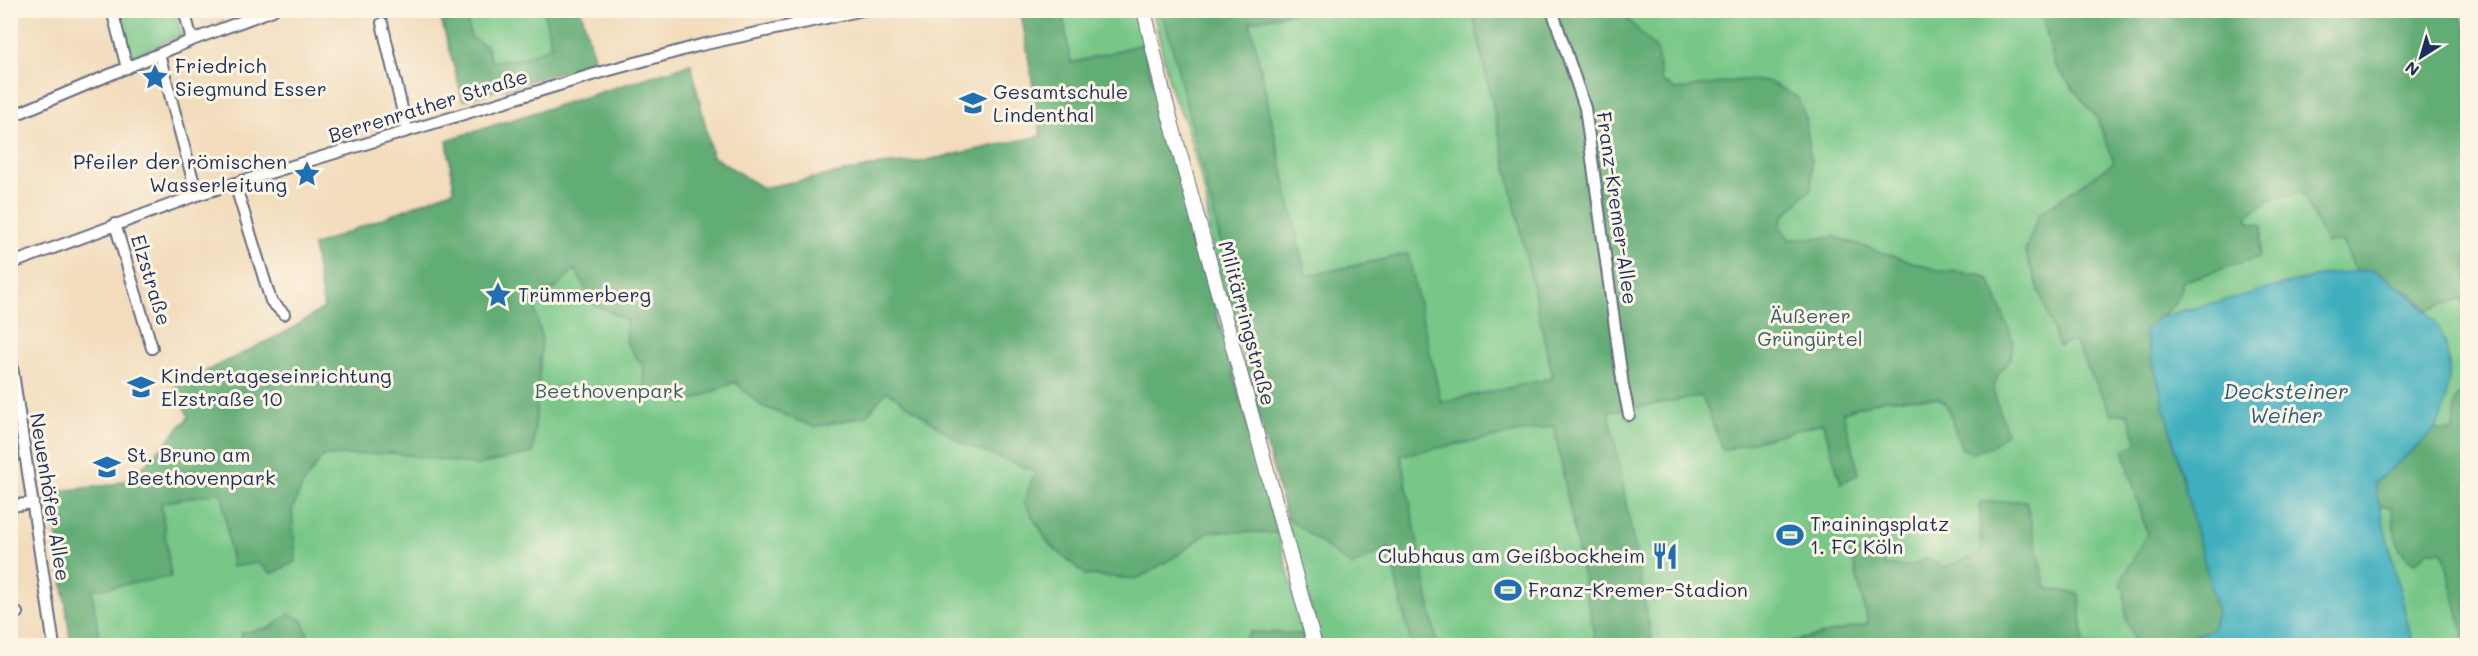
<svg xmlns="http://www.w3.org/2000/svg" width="2478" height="656" viewBox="0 0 2478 656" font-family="Mali,sans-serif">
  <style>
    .green { fill: #78c788; stroke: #4a7b73; stroke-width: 1.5 }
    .forest { fill: #62ac74; stroke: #3e6e69; stroke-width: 1.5 }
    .water { fill: #41afbd; stroke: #2e6f8e; stroke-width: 1.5 }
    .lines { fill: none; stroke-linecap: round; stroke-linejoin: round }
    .minor-casing { stroke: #666c7f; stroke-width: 14 }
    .major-casing { stroke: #666c7f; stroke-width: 16 }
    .minor { stroke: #fff; stroke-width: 10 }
    .major { stroke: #fff; stroke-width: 14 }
    .labels { text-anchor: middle; stroke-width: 6; stroke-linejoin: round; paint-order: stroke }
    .poi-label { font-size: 20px; fill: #1b2f5e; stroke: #fcf5e5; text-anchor: start }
    .street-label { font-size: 20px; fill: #1b2f5e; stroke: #fcf5e5 }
    .park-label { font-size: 20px; fill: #375d6b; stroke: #fcf5e5 }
    .water-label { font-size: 21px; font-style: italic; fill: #285c7f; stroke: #fcf5e5 }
  </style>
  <rect width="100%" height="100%" fill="#fcf5e5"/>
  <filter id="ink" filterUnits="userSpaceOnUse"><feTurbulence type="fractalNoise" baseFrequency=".0167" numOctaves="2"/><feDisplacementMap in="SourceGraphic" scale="12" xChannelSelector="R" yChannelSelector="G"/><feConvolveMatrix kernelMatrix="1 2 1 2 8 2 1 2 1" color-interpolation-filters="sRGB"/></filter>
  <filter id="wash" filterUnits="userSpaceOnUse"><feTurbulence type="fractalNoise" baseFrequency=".008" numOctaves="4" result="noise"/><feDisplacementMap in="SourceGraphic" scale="24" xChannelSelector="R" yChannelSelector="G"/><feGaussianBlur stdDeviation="1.35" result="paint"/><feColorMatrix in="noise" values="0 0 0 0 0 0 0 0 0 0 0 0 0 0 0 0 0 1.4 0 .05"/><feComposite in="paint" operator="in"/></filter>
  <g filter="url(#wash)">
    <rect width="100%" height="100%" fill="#f2dcbc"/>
    <!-- green -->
    <path class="green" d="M118,11H175L182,35L131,56Z
      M439,11H581L595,62L463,100Z
      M1021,11H1135L1308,645H71L51,492L111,485L133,478L189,417L174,387L290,330L324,308L313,246L454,190L447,140L691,64L712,156L762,188L881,165L919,162L1041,136Z
      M1153,11H2457L2468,46L2467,645H1321L1210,238L1206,197L1185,121L1172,94Z"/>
    <!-- forest -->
    <path class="forest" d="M1062,10L1071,63L1142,44L1277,533L1210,531L1176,556L1137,579L1086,575L1049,544L1024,502L1035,471L963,444L887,391L866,416L814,427L760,405L735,382L684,404L645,394L643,366L627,344L626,320L594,304L575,269L556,288L537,300L536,315L542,339L533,453L477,465L393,453L323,456L303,484L292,510L296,561L272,574L258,563L232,567L222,492L161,503L171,577L92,590L100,645H71L51,492L111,485L133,478L189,417L174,387L290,330L324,308L313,246L454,190L447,140L691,64L712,156L762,188L881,165L919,162L1041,136L1021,11Z
      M439,11H465L471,37L487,47L491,61L521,59L551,46L544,11H581L595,62L463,100Z
      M1158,11H1300L1250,22L1306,276L1408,254L1441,402L1553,378L1472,11H1620L1657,50L1661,80L1675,90L1739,80L1767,81L1797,97L1806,118L1812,172L1811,189L1783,217L1780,227L1789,239L1835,237L1937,270L1979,274L1989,279L2013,340L2011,359L1999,373L1993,390L2007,433L1990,447L1973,453L1961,448L1947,405L1938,398L1885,399L1843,412L1859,474L1841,483L1823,423L1723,450L1702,396L1609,412L1653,646L1596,645L1554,426L1401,455L1437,645H1411L1389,548L1351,566L1286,516L1229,305L1232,289L1168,30Z
      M2041,11H2460L2468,34L2467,315L2462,298L2427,310L2413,295L2374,270L2356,271L2342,242L2326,243L2302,192L2269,200L2247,216L2249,222L2263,225L2259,257L2182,282C2185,300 2157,319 2145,331L2217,612L2212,630L2161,645H2136L2126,619L2124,591L2121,582L2147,533L2123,450L2137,444L2128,414H2112L2074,341L2059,346L2025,251L2039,214L2114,162L2097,118L2055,66Z
      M2467,383V645H2466L2443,551H2428L2415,563C2394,552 2394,530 2392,507L2378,505L2374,483L2434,430L2453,431L2455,401Z
      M2026,501L2046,588L2079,594L2084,645H1777L1868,624L1851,552L1881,547L1885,566H1912L1927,557L1943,568L1981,553L1980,502Z
      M289,614L303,621L311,645H243L241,633L269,628Z
      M1250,632L1305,634L1308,645L1239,646Z"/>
    <!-- water -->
    <path class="water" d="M2374,270C2424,302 2458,328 2447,393C2445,405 2441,422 2433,432C2415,450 2393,466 2374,483L2413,645H2161L2212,630L2217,612L2145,331L2159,317L2325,274Z"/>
  </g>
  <g filter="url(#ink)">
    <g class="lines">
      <defs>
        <path id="minor" d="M112,10L127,68
          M184,10L192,40
          M794,10L798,24
          M1552,10L1585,108L1623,386L1629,415
          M382,23L407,130
          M159,54L197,195
          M10,117L192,40L273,10
          M235,184L271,301L284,314
          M115,224L152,348
          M10,264L197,195L595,74L701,45L863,10
          M10,353L54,646
          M10,506L33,503
          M10,611L17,613"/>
        <path id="major" d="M1144,10L1163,92L1315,646"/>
      </defs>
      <!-- minor casing -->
      <use href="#minor" class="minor-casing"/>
      <!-- major casing -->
      <use href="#major" class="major-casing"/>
      <!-- minor -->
      <use href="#minor" class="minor"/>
      <!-- major -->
      <use href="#major" class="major"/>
    </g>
  </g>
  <!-- icons -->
  <defs>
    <symbol id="sight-bare" viewBox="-9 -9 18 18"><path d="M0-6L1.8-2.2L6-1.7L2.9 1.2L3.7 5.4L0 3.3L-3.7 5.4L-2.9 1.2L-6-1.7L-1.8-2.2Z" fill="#1f6fb2" stroke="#fcf5e5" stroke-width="2.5" paint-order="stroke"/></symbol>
    <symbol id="school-bare" viewBox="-9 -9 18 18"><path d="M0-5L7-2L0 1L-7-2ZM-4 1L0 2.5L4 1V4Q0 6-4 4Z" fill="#1f6fb2" stroke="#fcf5e5" stroke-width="2.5" paint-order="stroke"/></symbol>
    <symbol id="stadium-bare" viewBox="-9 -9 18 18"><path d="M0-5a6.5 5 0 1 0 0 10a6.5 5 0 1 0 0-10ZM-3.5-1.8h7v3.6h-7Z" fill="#1f6fb2" stroke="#fcf5e5" stroke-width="2.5" paint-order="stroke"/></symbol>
    <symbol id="restaurant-bare" viewBox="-9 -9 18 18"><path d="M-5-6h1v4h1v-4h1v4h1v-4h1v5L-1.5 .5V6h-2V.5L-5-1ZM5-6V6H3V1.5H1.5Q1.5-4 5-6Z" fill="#1f6fb2" stroke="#fcf5e5" stroke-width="2.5" paint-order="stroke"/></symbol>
  </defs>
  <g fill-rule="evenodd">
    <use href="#sight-bare" x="136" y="58" width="38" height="38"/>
    <use href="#school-bare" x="954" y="84" width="38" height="38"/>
    <use href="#sight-bare" x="288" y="155" width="38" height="38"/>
    <use href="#sight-bare" x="479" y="276" width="38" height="38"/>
    <use href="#school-bare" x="122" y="368" width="38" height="38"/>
    <use href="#school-bare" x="88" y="448" width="38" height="38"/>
    <use href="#stadium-bare" x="1771" y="516" width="38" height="38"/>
    <use href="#restaurant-bare" x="1646" y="537" width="38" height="38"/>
    <use href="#stadium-bare" x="1489" y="571" width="38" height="38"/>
  </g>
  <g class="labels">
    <!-- poi labels -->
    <g class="poi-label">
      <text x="175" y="73">Friedrich<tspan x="175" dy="23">Siegmund Esser</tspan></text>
      <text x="993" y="99">Gesamtschule<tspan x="993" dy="23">Lindenthal</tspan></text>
      <text x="287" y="169" text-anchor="end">Pfeiler der römischen<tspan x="287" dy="23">Wasserleitung</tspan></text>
      <text x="518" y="302">Trümmerberg</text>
      <text x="161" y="383">Kindertageseinrichtung<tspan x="161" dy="23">Elzstraße 10</tspan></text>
      <text x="127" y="462">St. Bruno am<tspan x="127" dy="23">Beethovenpark</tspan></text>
      <text x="1810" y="531">Trainingsplatz<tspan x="1810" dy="23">1. FC Köln</tspan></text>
      <text x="1645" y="563" text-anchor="end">Clubhaus am Geißbockheim</text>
      <text x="1528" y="597">Franz-Kremer-Stadion</text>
    </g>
    <!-- street labels -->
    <g class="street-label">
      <text transform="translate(428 106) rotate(-17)" y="7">Berrenrather Straße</text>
      <text transform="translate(1617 208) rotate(82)" y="7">Franz-Kremer-Allee</text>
      <text transform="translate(151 280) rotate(73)" y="7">Elzstraße</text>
      <text transform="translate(1247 323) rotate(75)" y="7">Militärringstraße</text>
      <text transform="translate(50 497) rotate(81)" y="7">Neuenhöfer Allee</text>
    </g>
    <!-- park labels -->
    <g class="park-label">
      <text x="1810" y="323">Äußerer<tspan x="1810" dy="23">Grüngürtel</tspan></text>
      <text x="609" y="398">Beethovenpark</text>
    </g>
    <!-- water labels -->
    <g class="water-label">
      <text x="2286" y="399">Decksteiner<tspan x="2286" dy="24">Weiher</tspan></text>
    </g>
  </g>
  <!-- margin -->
  <rect width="2478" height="656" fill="none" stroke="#fcf5e5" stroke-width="36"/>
  <!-- north arrow -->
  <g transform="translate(2421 57) rotate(217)" stroke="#fcf5e5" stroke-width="4.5" paint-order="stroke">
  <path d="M0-4.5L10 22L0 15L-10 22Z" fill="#1b2f5e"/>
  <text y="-9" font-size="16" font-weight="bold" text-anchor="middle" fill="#1b2f5e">N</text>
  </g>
</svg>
